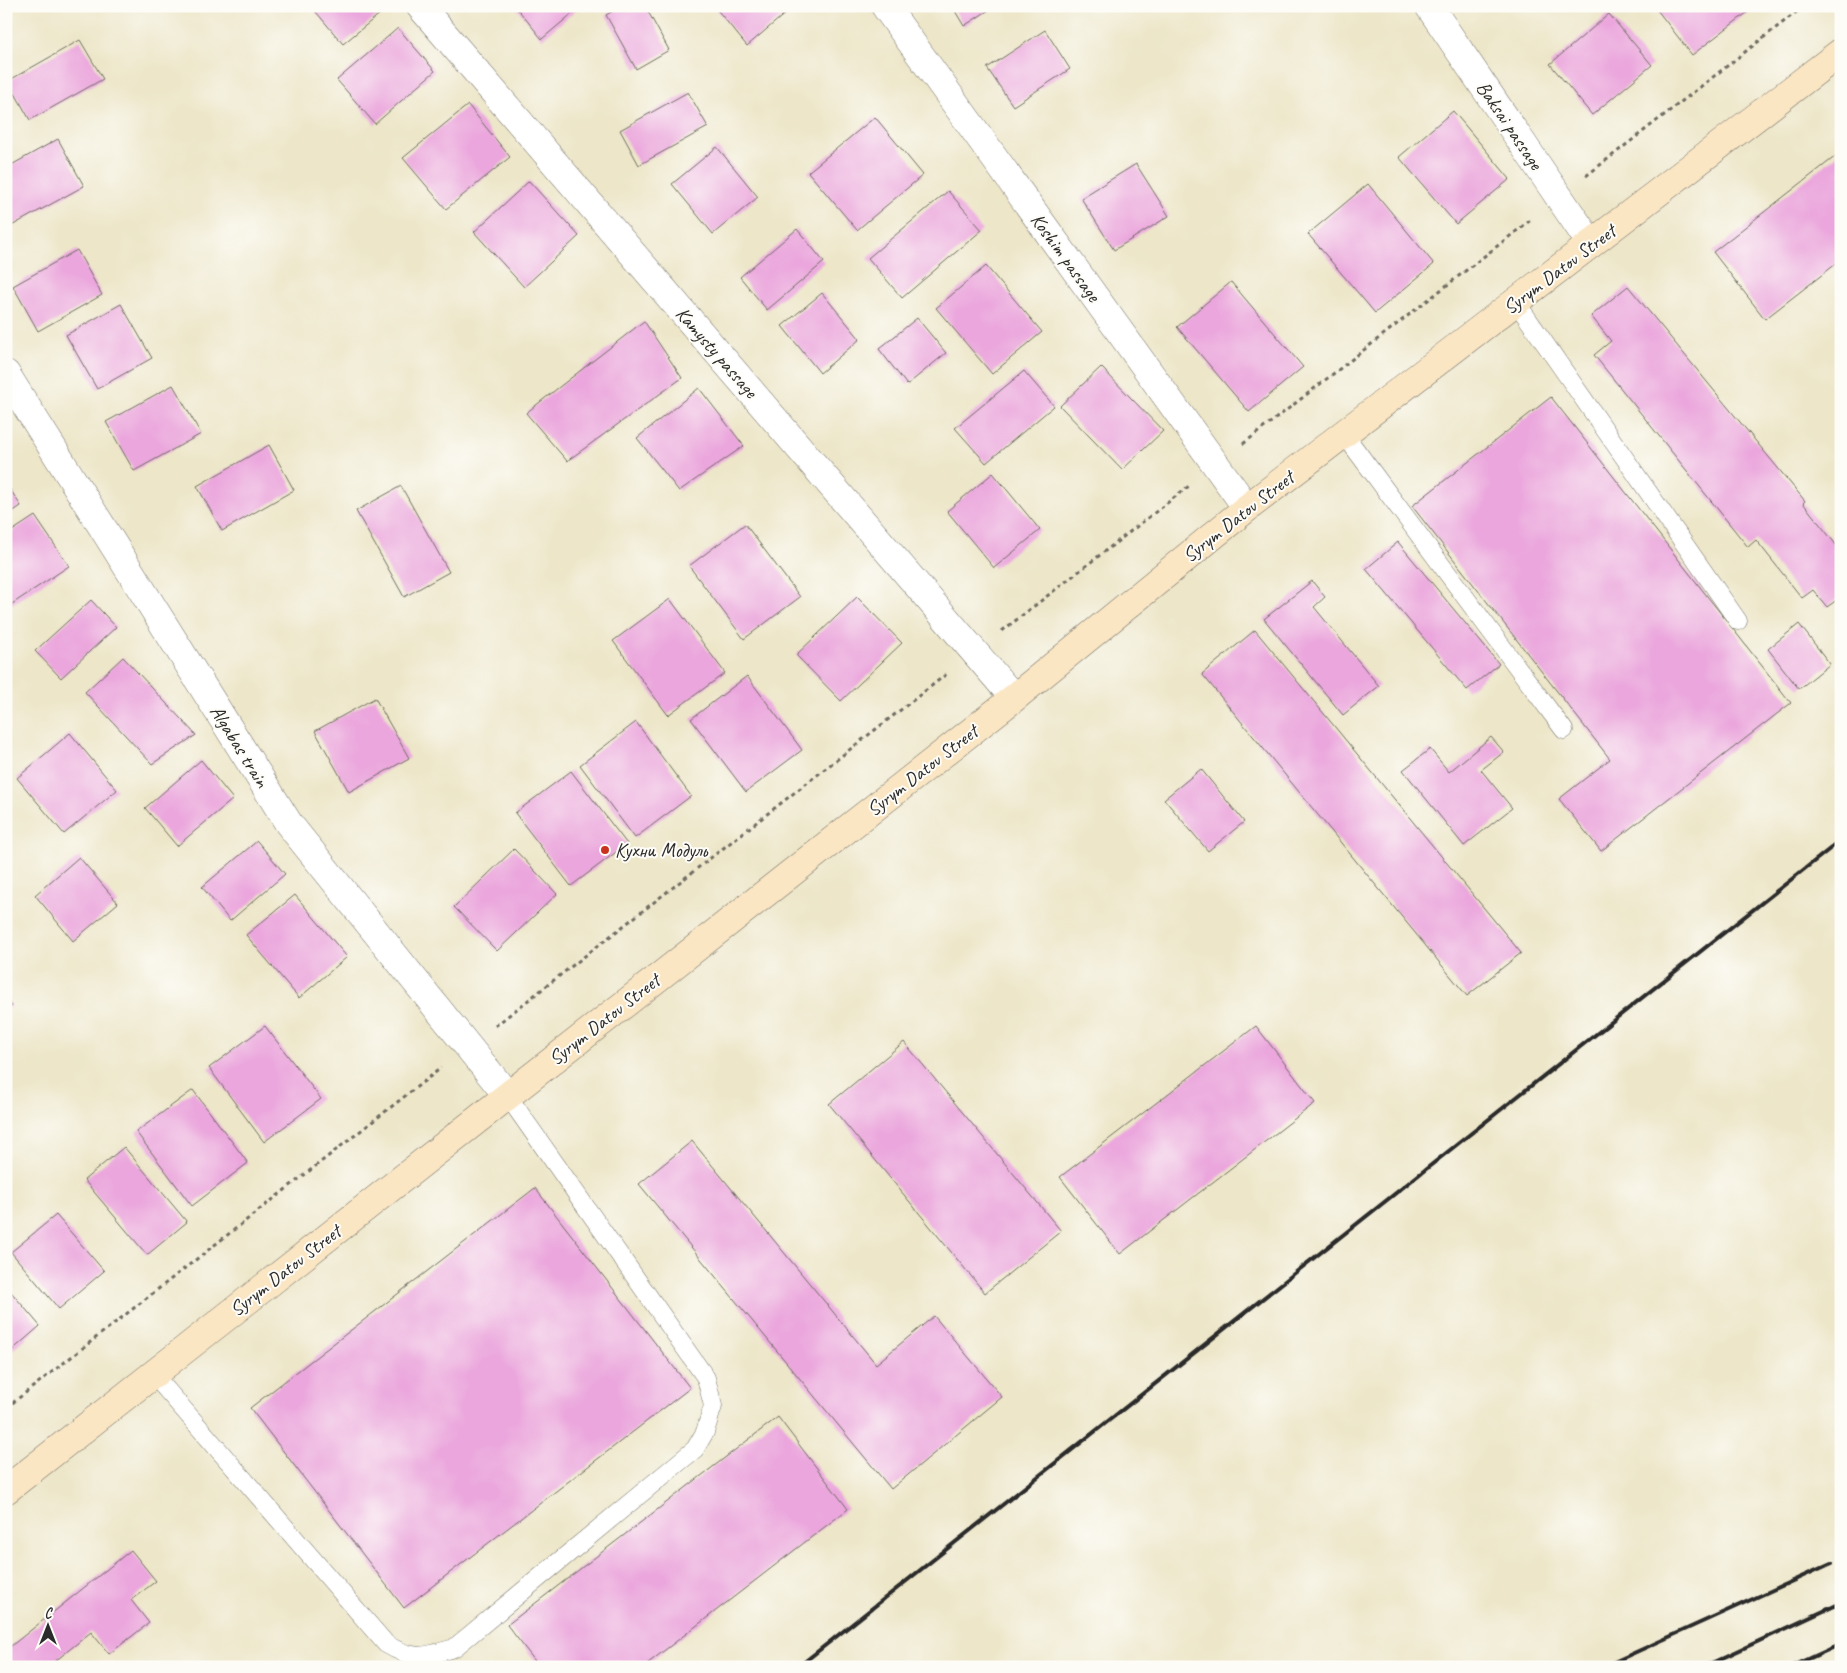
<svg xmlns="http://www.w3.org/2000/svg" width="1847" height="1673" viewBox="0 0 1847 1673" font-family="Caveat,sans-serif">
  <style>
    .building { fill: #eba7dd }
    .lines { fill: none; stroke-linecap: round; stroke-linejoin: round }
    .service-casing { stroke: #6f6c62; stroke-width: 19 }
    .minor-casing { stroke: #6f6c62; stroke-width: 29 }
    .secondary-casing { stroke: #6f6c62; stroke-width: 29 }
    .path { stroke: #6f6c62; stroke-width: 3; stroke-dasharray: 4 4; stroke-linecap: butt }
    .service { stroke: #fff; stroke-width: 18 }
    .minor { stroke: #fff; stroke-width: 28 }
    .secondary { stroke: #fbe6c4; stroke-width: 28 }
    .rail { stroke: #2b2b2b; stroke-width: 4 }
    .poi-dot { fill: #c8321e; stroke: #fdfcf7; stroke-width: 2 }
    .labels { text-anchor: middle; stroke-width: 4; stroke-linejoin: round; paint-order: stroke }
    .street-label { font-size: 20px; fill: #2b2b2b; stroke: #fdfcf7 }
    .poi-label { font-size: 20px; fill: #2b2b2b; stroke: #fdfcf7; text-anchor: start }
  </style>
  <rect width="100%" height="100%" fill="#fdfcf7"/>
  <filter id="ink" filterUnits="userSpaceOnUse"><feTurbulence type="fractalNoise" baseFrequency=".02" numOctaves="2"/><feDisplacementMap in="SourceGraphic" scale="10" xChannelSelector="R" yChannelSelector="G"/><feConvolveMatrix kernelMatrix="1 2 1 2 8 2 1 2 1" color-interpolation-filters="sRGB"/></filter>
  <filter id="wash" filterUnits="userSpaceOnUse"><feTurbulence type="fractalNoise" baseFrequency=".0096" numOctaves="4" result="noise"/><feDisplacementMap in="SourceGraphic" scale="20" xChannelSelector="R" yChannelSelector="G"/><feGaussianBlur stdDeviation="1.12" result="paint"/><feColorMatrix in="noise" values="0 0 0 0 0 0 0 0 0 0 0 0 0 0 0 0 0 1.4 0 .05"/><feComposite in="paint" operator="in"/></filter>
  <g filter="url(#wash)">
    <rect width="100%" height="100%" fill="#ede6c9"/>
    <g id="blocks">
      <!-- building -->
      <path class="building" d="M311,6H378L382,12L343,44Z
        M515,6H581L542,39Z
        M621,6H645L669,50L636,69L606,15Z
        M714,6H794L747,46Z
        M952,6H995L964,26Z
        M1654,6H1744L1748,12L1692,55Z
        M1609,14L1652,65L1592,115L1550,64Z
        M398,28L435,71L375,124L337,80Z
        M1045,30L1070,69L1013,106L987,68Z
        M80,40L103,79L30,120L8,81Z
        M688,92L708,127L639,165L620,130Z
        M468,105L510,157L446,209L403,158Z
        M1453,111L1510,179L1456,224L1399,157Z
        M875,117L923,175L857,230L808,172Z
        M58,139L84,186L6,229V168Z
        M717,147L758,197L713,234L672,184Z
        M1841,152V260L1765,319L1713,252Z
        M1136,164L1169,216L1114,250L1081,198Z
        M529,181L579,236L524,287L474,232Z
        M1368,184L1434,264L1375,313L1308,234Z
        M948,191L982,230L902,298L868,258Z
        M797,229L824,262L767,310L740,277Z
        M77,250L102,295L38,331L13,286Z
        M986,266L1042,332L992,374L936,308Z
        M1231,282L1303,367L1249,412L1177,327Z
        M1628,286L1805,501L1803,503L1841,551V597L1827,607L1813,590L1802,598L1756,540L1748,547L1594,355L1611,341L1591,316Z
        M822,293L860,339L820,373L782,326Z
        M121,304L152,358L97,389L66,335Z
        M917,318L946,353L907,385L879,349Z
        M644,321L682,378L567,461L526,413Z
        M1101,367L1163,431L1122,470L1060,406Z
        M1024,371L1054,406L986,463L955,428Z
        M173,385L201,434L134,471L106,422Z
        M699,388L744,446L679,491L637,438Z
        M1551,397L1791,703L1601,851L1559,799L1610,759L1412,506Z
        M269,445L294,490L222,531L197,486Z
        M993,473L1040,530L994,568L947,511Z
        M6,483L21,506L6,516Z
        M401,486L449,572L404,597L356,511Z
        M35,516L69,566L6,608V535Z
        M745,524L800,597L744,639L689,566Z
        M1398,542L1499,664L1467,690L1366,569Z
        M1312,581L1325,597L1314,607L1379,686L1343,715L1264,619Z
        M857,597L902,643L841,701L796,655Z
        M670,599L725,673L668,715L613,641Z
        M91,600L116,627L61,678L35,651Z
        M1799,624L1830,664L1799,689L1768,649Z
        M1255,630L1521,953L1467,996L1202,674Z
        M123,657L196,735L152,764L85,692Z
        M747,676L802,750L746,792L691,719Z
        M375,698L409,758L349,792L315,731Z
        M636,722L691,796L635,838L580,765Z
        M70,733L117,790L64,834L17,778Z
        M1491,737L1504,752L1481,770L1512,808L1464,846L1403,770L1430,749L1449,772Z
        M201,760L233,799L177,846L145,808Z
        M1201,769L1244,822L1208,851L1164,799Z
        M571,771L627,844L571,886L515,813Z
        M257,841L285,874L230,921L202,887Z
        M514,849L557,894L497,951L454,907Z
        M79,857L118,903L73,941L35,895Z
        M295,895L347,957L299,998L246,935Z
        M6,999L12,1006L6,1011Z
        M265,1026L321,1099L264,1142L209,1068Z
        M1256,1026L1315,1103L1120,1254L1060,1177Z
        M904,1042L1061,1231L985,1293L829,1104Z
        M193,1090L248,1163L192,1206L136,1132Z
        M692,1141L876,1364L934,1316L1002,1397L891,1489L639,1184Z
        M124,1147L187,1222L147,1255L84,1180Z
        M535,1188L690,1388L404,1608L250,1408Z
        M56,1215L104,1271L59,1309L11,1252Z
        M6,1286L40,1326L9,1353L6,1350Z
        M778,1417L848,1509L643,1667H527L535,1661L507,1625Z
        M131,1550L156,1581L131,1600L149,1623L109,1654L91,1632L48,1667H6V1650Z"/>
    </g>
  </g>
  <g filter="url(#ink)">
    <use href="#blocks" fill-opacity="0" stroke="#6f6c62" stroke-width="1"/>
    <g class="lines">
      <defs>
        <path id="service" d="M1516,302L1738,621
          M1344,434L1564,730
          M153,1374L386,1644C414,1661 424,1657 454,1648L695,1449L705,1432L713,1406L706,1378L507,1095"/>
        <path id="minor" d="M420,6L1014,698
          M885,6L1247,508
          M1429,6L1591,244
          M6,374L289,824L507,1095"/>
        <path id="secondary" d="M6,1490L1014,698L1247,508L1841,52"/>
      </defs>
      <!-- service casing -->
      <use href="#service" class="service-casing"/>
      <!-- minor casing -->
      <use href="#minor" class="minor-casing"/>
      <!-- secondary casing -->
      <use href="#secondary" class="secondary-casing"/>
      <!-- path -->
      <path class="path" d="M1586,176L1804,6
        M1243,444L1532,219
        M1002,631L1189,486
        M495,1026L948,673
        M6,1408L441,1068"/>
      <!-- service -->
      <use href="#service" class="service"/>
      <!-- minor -->
      <use href="#minor" class="minor"/>
      <!-- secondary -->
      <use href="#secondary" class="secondary"/>
      <!-- rail -->
      <path class="rail" d="M798,1667L1841,840
        M1603,1667L1832,1563
        M1703,1667L1841,1603
        M1791,1667L1841,1644"/>
    </g>
  </g>
  <!-- markers -->
  <circle class="poi-dot" cx="605" cy="850" r="5"/>
  <g class="labels">
    <!-- street labels -->
    <g class="street-label">
      <text transform="translate(1510 125) rotate(56)" y="7">Baksai passage</text>
      <text transform="translate(1066 257) rotate(54)" y="7">Koshim passage</text>
      <text transform="translate(1559 269) rotate(-37)" y="7">Syrym Datov Street</text>
      <text transform="translate(717 352) rotate(49)" y="7">Kamysty passage</text>
      <text transform="translate(1238 516) rotate(-38)" y="7">Syrym Datov Street</text>
      <text transform="translate(240 746) rotate(58)" y="7">Algabas train</text>
      <text transform="translate(922 770) rotate(-38)" y="7">Syrym Datov Street</text>
      <text transform="translate(604 1019) rotate(-38)" y="7">Syrym Datov Street</text>
      <text transform="translate(285 1270) rotate(-38)" y="7">Syrym Datov Street</text>
    </g>
    <!-- poi labels -->
    <g class="poi-label">
      <text x="615" y="857">Кухни Модуль</text>
    </g>
  </g>
  <!-- margin -->
  <rect width="1847" height="1673" fill="none" stroke="#fdfcf7" stroke-width="25"/>
  <!-- north arrow -->
  <g transform="translate(48 1626)" stroke="#fdfcf7" stroke-width="4" paint-order="stroke">
  <path d="M0-4L9 19L0 12L-9 19Z" fill="#2b2b2b"/>
  <text y="-8" font-size="14" font-weight="bold" text-anchor="middle" fill="#2b2b2b">С</text>
  </g>
</svg>
